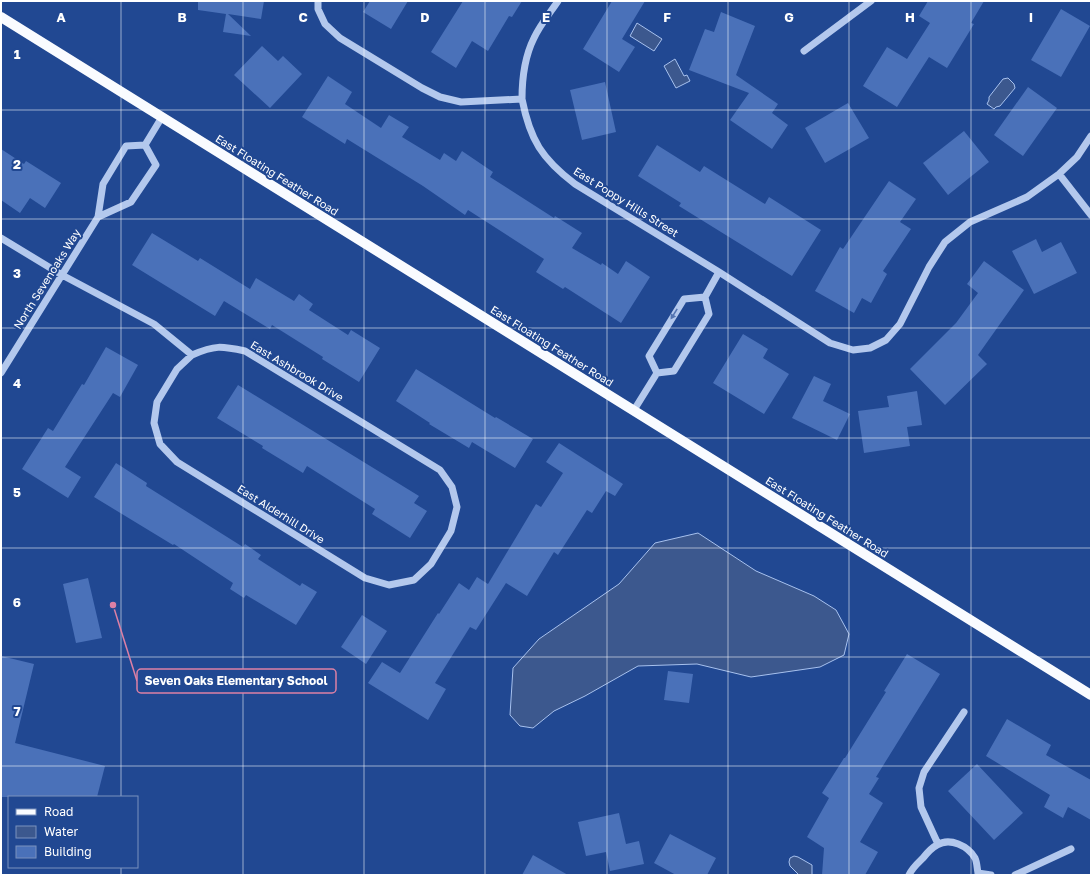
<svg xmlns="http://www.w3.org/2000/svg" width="1092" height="876" viewBox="0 0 1092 876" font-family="'Golos Text',sans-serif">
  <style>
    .water { fill: #3c588e; stroke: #a7c1ee }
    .building { fill: #4a71b9 }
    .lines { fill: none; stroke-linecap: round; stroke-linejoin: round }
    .minor { stroke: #b3c8ed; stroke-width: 7 }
    .major { stroke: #f9fbff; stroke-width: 10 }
    .oneway { fill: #5475b2 }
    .grid { fill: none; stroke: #fff; stroke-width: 1; stroke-opacity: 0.55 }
    .labels { text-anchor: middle; stroke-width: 4; stroke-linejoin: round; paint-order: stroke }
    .street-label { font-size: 11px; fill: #fff; stroke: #214892 }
    .grid-label { font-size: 13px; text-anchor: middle; font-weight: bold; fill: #fff; stroke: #214892; stroke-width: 4; stroke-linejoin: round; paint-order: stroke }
    .leader { fill: none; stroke: #dd80a5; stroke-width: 1.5 }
    .callout-dot { fill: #dd80a5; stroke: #214892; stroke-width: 1.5 }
    .callout { fill: #214892; stroke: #dd80a5; stroke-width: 1.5 }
    .callout-label { font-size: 12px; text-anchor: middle; font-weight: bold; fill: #fff }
  </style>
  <rect width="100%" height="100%" fill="#214892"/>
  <!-- water -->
  <path class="water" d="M637,23L662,39L654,51L630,36Z
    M675,59L684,76L687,75L690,81L676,88L664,66Z
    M1008,78L1014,84L1015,88L1000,106L996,107L994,109L987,104L989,100V97L1003,79Z
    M698,533L756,571L814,596L836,610L849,634L844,655L820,667L751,677L697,664L638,666L585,696L554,711L533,728L520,726L510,715L513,668L539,639L619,584L655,543Z
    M794,856L798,857L812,865V875H799L790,866L789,862L790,858Z"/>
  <!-- building -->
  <path class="building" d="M198,1H264L261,19L228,14L251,36L223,32L226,14L198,10Z
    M370,1H408L391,29L363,12Z
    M463,1H522L512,17L509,16L488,51L472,41L456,68L431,52Z
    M612,1H645L622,39L635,47L619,72L583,49Z
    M928,1H984L971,23L974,24L947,68L929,57L897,107L863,86L887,47L907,59L930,23L919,16Z
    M1061,9L1090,26L1061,77L1031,60Z
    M721,12L755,26L736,75L778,104L772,113L788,125L772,149L730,120L749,93L689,70L705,29L714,32Z
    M262,46L278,61L283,56L302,74L270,108L234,75Z
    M328,76L352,92L345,104L381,128L389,115L409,127L402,137L440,160L444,153L456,161L462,151L493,172L490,177L554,218L555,216L582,233L572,248L601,265L602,263L618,274L626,261L650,277L621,323L565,287L563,289L536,272L544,259L468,210L465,215L423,186L347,139L345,144L302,117Z
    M605,82L616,132L582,140L570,90Z
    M1028,87L1057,108L1023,156L994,135Z
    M848,103L869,138L825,163L805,128Z
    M964,131L989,162L948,195L923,163Z
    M657,145L700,172L704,166L765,204L769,197L821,230L792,276L679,206L681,203L638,176Z
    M1,149L24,164L26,161L61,183L45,208L30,198L20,213L1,200Z
    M889,181L916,199L900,222L911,229L883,271L887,274L871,303L862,298L854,313L815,291L840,247L843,249Z
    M152,233L198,261L200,258L250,289L256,278L294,301L299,294L313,304L309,310L348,335L351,330L380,348L359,382L322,359L323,357L272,325L270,329L224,301L215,316L132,265Z
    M1036,239L1042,252L1061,242L1077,273L1034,294L1012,251Z
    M984,261L1024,290L978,355L987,364L945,405L910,369L956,323L978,293L967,284Z
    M743,334L768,349L763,358L789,374L764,414L713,383Z
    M106,347L138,365L120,397L113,393L65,467L81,477L68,498L22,469L48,428L53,431L82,384L84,385Z
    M416,369L495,418L496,417L533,439L515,468L472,442L469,448L429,424L430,423L396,401Z
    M814,376L831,384L823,401L850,414L837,440L792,418Z
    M238,385L419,496L414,503L427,511L410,538L372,514L375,509L307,466L303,473L262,448L263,446L217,418Z
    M917,391L922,425L907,427L910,446L864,453L858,411L889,407L887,396Z
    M559,443L623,484L615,496L606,491L592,513L587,510L558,555L554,552L527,596L506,583L476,630L470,627L435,683L446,689L428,720L368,683L382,662L400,673L438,613L439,614L459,583L469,590L477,577L488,584L536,504L541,507L563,473L546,462Z
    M116,463L147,483L146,486L243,547L245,544L261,555L258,559L300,586L302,583L317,592L296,625L246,595L244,598L230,589L233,583L174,544L173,545L94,497Z
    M88,578L102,638L76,643L63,584Z
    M362,615L387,631L366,664L341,647Z
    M907,654L940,674L876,777L879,778L869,794L883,803L860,842L878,852L865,875H822L824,848L807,837L829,798L822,793L844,758H845L886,692L884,691Z
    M1,656L34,664L15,743L105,766L97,797H1Z
    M668,671L693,674L689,703L664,700Z
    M1007,719L1051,745L1046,755L1091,780V820L1068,807L1063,818L1044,807L1050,795L986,756Z
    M977,764L1023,813L994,840L948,791Z
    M619,813L626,844L639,841L644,864L610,871L606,852L586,856L578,822Z
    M670,834L716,858L707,875H676L654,863Z
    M533,855L568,875H522Z"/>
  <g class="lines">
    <!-- minor -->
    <path class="minor" d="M318,1V9L325,24L340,38L422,88L440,97L461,102L522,99C530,140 542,159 575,184L719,272L830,343L853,350L870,348L886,340L900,324L929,267L945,242L970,222L1027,197L1059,174L1077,157L1091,136
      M804,51L871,1
      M522,99C522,78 524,58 534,38C540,25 550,13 558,1
      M145,145L156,165L131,202L98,217L103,184L126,146Z
      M145,145L162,117
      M1059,174L1091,215
      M1,238L62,275L154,324L192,355C215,345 221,346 245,351L440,470L452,487L457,507L451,531L431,564L414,580L389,585L365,578L177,462L160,444L154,423L157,402L177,369L192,355
      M705,297L684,299L649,356L657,373L674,371L709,314L705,297L719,272
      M1,373L98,217
      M634,410L657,373
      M938,844L921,807L919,788L924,772L964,712
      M978,873L991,875
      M909,875C912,868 918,863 923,858C927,853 931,848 937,845C950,837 968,846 975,858C977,862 977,868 978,873V875
      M1015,875L1071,849"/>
    <!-- major -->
    <path class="major" d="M1,17L1091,695"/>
  </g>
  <!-- one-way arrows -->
  <defs><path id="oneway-solid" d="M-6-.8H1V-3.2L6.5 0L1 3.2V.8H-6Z"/></defs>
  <use class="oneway" href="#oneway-solid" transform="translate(674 314) rotate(122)"/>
  <!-- grid -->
  <path class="grid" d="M121,1V797M243,1V875M364,1V875M485,1V875M607,1V875M728,1V875M849,1V875M971,1V875M1,110H1091M1,219H1091M1,328H1091M1,438H1091M1,548H1091M1,657H1091M1,766H1091M121,867V875"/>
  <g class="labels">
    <!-- street labels -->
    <g class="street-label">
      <text transform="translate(277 175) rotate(32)" y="4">East Floating Feather Road</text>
      <text transform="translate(626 202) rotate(32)" y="4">East Poppy Hills Street</text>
      <text transform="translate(47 279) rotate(-58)" y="4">North Sevenoaks Way</text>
      <text transform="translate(552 346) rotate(32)" y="4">East Floating Feather Road</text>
      <text transform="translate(297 371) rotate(31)" y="4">East Ashbrook Drive</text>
      <text transform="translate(281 514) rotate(32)" y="4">East Alderhill Drive</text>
      <text transform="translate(827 517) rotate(32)" y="4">East Floating Feather Road</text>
    </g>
  </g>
  <g class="grid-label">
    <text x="61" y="22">A</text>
    <text x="182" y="22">B</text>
    <text x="303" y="22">C</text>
    <text x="425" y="22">D</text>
    <text x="546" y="22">E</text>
    <text x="667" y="22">F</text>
    <text x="789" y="22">G</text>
    <text x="910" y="22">H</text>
    <text x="1031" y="22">I</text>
    <text x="17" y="59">1</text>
    <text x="17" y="169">2</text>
    <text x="17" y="278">3</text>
    <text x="17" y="388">4</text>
    <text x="17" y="497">5</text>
    <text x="17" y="607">6</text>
    <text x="17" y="716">7</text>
  </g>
  <!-- callouts -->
  <path class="leader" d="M113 605L137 681"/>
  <circle class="callout-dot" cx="113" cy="605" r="4"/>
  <rect class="callout" x="137" y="669" width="199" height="24" rx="4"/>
  <g class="callout-label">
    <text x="236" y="685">Seven Oaks Elementary School</text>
  </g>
  <!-- border -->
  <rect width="1092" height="876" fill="none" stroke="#ffffff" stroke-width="4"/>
  <!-- legend -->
  <rect x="8" y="796" width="130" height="72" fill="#214892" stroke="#7a91be"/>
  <rect x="16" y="809" width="20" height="6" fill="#f9fbff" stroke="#7a91be"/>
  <text x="44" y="816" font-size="12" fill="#ffffff">Road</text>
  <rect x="16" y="826" width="20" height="12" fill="#3c588e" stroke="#7a91be"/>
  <text x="44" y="836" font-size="12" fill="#ffffff">Water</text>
  <rect x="16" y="846" width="20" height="12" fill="#4a71b9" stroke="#7a91be"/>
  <text x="44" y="856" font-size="12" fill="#ffffff">Building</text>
</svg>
